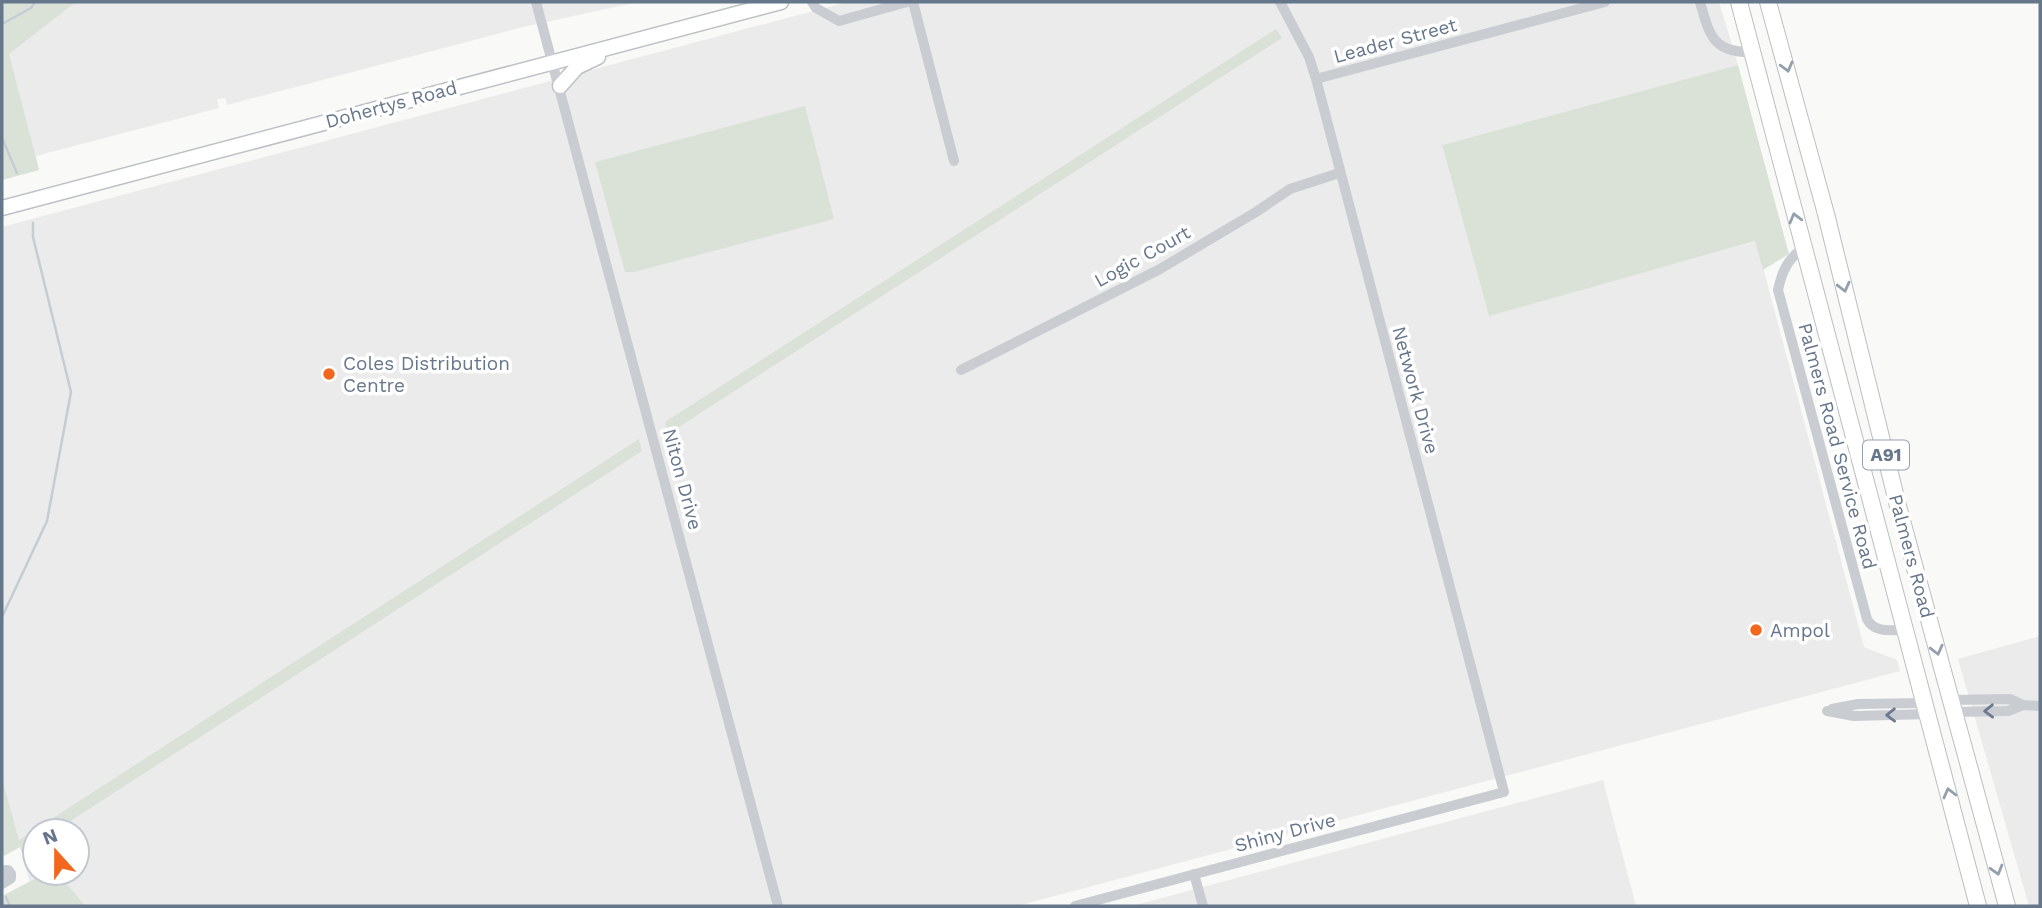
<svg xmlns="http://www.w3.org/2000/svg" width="2042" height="908" viewBox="0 0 2042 908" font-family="'Work Sans',sans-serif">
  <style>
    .built { fill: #eaebea; fill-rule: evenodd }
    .green { fill: #dae2d8 }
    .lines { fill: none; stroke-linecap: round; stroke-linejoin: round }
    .stream { stroke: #c3cdd3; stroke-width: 2.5 }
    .secondary-casing { stroke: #bdc1c7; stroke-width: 17 }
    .trunk-casing { stroke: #bbbec2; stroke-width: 18 }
    .minor { stroke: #c9ccd1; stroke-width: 10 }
    .tertiary { stroke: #c9ccd1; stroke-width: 12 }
    .secondary { stroke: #fff; stroke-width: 14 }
    .trunk { stroke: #fff; stroke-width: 16 }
    .oneway { stroke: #949fae }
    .oneway2 { stroke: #6b7a8e }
    .poi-dot { fill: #f2671e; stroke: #fff; stroke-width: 2.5 }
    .labels { text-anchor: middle; stroke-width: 7; stroke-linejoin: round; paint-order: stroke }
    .shield { fill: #fff; stroke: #949fae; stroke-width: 2 }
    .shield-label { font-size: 18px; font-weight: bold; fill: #66768b }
    .street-label { font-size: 19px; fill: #66768b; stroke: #fff }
    .poi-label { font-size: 19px; fill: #66768b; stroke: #fff; text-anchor: start }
  </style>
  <rect width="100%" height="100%" fill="#f9faf7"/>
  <!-- built -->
  <path class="built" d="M2,2H638L523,27L227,105L225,98L217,99L219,108L36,156L39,170L2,180Z
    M847,2H1719L1738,65L1442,145L1489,315L1756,241L1864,647L1897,660L1900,671L1017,906H36L2,778V227ZM35,831H77V873H35Z
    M2040,636V906H2029L1958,659Z
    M1603,780L1636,906H1132Z"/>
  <!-- green -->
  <path class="green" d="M2,2H76L9,54L39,170L2,180Z
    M1276,29L1282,38L668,434L665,422Z
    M1738,65L1789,254L1763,270L1755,241L1489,316L1442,145Z
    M805,106L834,219L634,272H625L595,162Z
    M639,439L642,451L55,831H35V844L22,853L20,847L4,856L2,852V778L19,840Z
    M42,875L62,878L85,906H2V896Z"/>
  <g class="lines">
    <!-- stream -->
    <path class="stream" d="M2,24L31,8L35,2
      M2,138L17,173
      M2,617L47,521L71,392L33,237V223
      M6,897L10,906"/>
    <defs>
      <path id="secondary" d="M560,86L577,67L598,57
        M2,208L781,2"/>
      <path id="trunk" d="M1739,2L1978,906
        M1768,2L1826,214L1898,506L2007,906"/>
    </defs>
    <!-- secondary casing -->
    <use href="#secondary" class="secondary-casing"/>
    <!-- trunk casing -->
    <use href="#trunk" class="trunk-casing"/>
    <!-- minor -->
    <path class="minor" d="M536,2L778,906
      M812,2L816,8L839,21L907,2
      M913,2L954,161
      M1700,2C1709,33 1712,53 1751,52
      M1316,79L1605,2
      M1803,248C1788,259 1782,271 1778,290L1867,619C1874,633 1890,630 1904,630
      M961,370L1160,269L1256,212L1290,189L1339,173
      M1950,700L2010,699L2023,705L2040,706
      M1832,709L1858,704L1926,703
      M1827,711L1854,716L1929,714
      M1953,712L2008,711L2023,705
      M1194,874L1203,906
      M1075,906L1504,792L1316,79L1309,57L1280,2"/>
    <!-- tertiary -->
    <path class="tertiary" d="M2,871H8L10,874V878L2,883"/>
    <!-- secondary -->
    <use href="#secondary" class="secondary"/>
    <!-- trunk -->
    <use href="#trunk" class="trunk"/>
  </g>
  <!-- one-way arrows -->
  <defs><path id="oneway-chevron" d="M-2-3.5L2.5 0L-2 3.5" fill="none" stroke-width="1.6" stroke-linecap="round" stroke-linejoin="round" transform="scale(1.75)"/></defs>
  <g class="oneway">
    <use href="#oneway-chevron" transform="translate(1787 67) rotate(75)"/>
    <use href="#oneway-chevron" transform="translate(1795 218) rotate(-105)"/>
    <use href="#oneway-chevron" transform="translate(1844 287) rotate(76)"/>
    <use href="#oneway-chevron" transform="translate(1937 650) rotate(76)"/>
    <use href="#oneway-chevron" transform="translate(1949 793) rotate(-104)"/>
    <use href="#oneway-chevron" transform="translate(1997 870) rotate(74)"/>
  </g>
  <g class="oneway2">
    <use href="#oneway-chevron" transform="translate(1989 711) rotate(179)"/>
    <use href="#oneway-chevron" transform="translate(1891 715) rotate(179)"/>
  </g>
  <!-- markers -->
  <g class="poi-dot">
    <circle cx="329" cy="374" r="7"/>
    <circle cx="1756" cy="630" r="7"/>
  </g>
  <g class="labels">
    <!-- shield labels -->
    <rect class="shield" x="1863" y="440.5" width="46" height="29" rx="5"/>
    <g class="shield-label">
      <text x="1886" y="461">A91</text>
    </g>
    <!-- street labels -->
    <g class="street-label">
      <text transform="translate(1395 40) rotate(-15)" y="7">Leader Street</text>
      <text transform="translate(391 104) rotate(-15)" y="7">Dohertys Road</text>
      <text transform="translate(1142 256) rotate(-29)" y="7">Logic Court</text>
      <text transform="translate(1416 390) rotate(75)" y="7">Network Drive</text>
      <text transform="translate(1838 446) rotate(75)" y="7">Palmers Road Service Road</text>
      <text transform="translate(683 479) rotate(75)" y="7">Niton Drive</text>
      <text transform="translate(1912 556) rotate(75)" y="7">Palmers Road</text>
      <text transform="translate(1285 832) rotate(-15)" y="7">Shiny Drive</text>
    </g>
    <!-- poi labels -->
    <g class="poi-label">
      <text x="343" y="370">Coles Distribution<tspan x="343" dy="22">Centre</tspan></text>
      <text x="1770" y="637">Ampol</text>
    </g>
  </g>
  <!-- border -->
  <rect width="2042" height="908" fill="none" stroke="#66768b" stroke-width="7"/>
  <!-- north arrow -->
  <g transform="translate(56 852) rotate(339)"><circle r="33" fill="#ffffff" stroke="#c2c8d1" stroke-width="2"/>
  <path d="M0-5L12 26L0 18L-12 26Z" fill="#f2671e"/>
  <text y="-10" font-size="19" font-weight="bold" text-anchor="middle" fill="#66768b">N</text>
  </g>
</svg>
